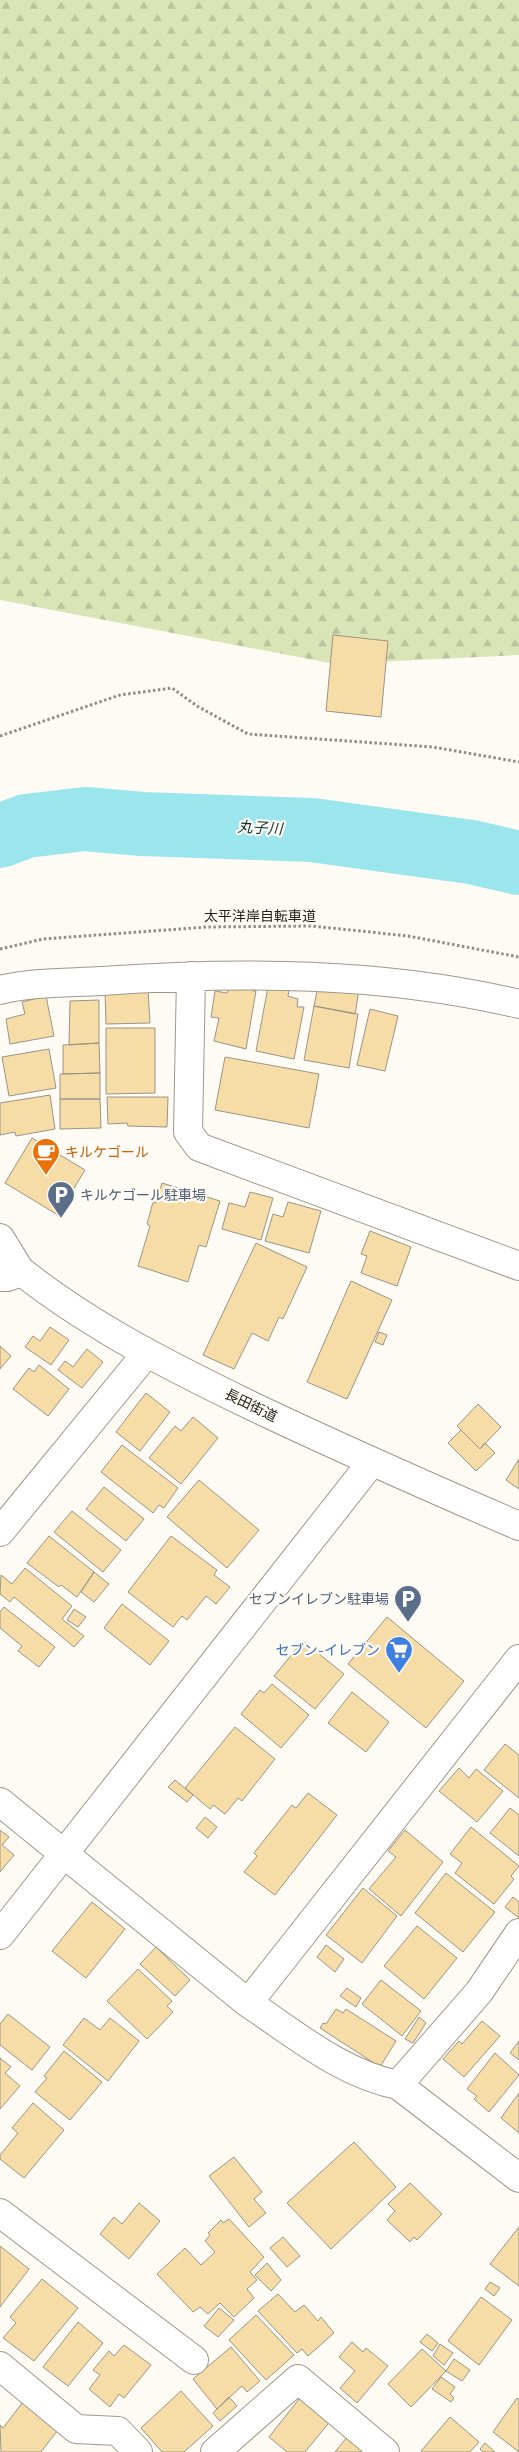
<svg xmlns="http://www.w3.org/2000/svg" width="519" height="2452" viewBox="0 0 519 2452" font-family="'Exo 2','Noto Sans JP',sans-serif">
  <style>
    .forest { fill: url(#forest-firs) }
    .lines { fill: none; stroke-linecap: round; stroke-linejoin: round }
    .river { stroke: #9be5ed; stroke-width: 64 }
    .building { fill: #f6dda7; stroke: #9b9485 }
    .minor-casing { stroke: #9f988a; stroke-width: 30 }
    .tertiary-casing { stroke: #9f988a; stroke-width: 30 }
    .secondary-casing { stroke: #9f988a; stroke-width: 30 }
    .path { stroke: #908d88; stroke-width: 3; stroke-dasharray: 2.5 2.5; stroke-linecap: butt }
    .minor { stroke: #fff; stroke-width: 28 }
    .tertiary { stroke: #fff; stroke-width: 28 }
    .secondary { stroke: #fff; stroke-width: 28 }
    .labels { text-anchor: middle; stroke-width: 4.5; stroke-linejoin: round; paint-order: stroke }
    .street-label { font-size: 14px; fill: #211e19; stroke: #fefbf5 }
    .food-label { font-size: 14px; fill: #c56008; stroke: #fefbf5; text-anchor: start }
    .service-label { font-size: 14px; fill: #4e5e75; stroke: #fefbf5; text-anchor: start }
    .shop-label { font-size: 14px; fill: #366cbe; stroke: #fefbf5; text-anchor: end }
    .water-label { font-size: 15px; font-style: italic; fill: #0a2f33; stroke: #fefbf5 }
  </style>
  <defs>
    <pattern id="forest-firs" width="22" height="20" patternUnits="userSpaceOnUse" patternTransform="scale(1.25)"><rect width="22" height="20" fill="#dae5b7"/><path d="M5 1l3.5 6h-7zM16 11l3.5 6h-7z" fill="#bbc49d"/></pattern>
  </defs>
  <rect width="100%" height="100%" fill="#fefbf5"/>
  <!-- forest -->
  <path class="forest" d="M0,0H519V655L335,664L0,600Z"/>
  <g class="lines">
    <!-- river -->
    <path class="river" d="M0,836L26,826L85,819L142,824L312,830L471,852L519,863"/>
  </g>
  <!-- building -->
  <path class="building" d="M333,635L388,641L381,717L326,711Z
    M230,983L253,987V991H256L246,1049L214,1041L219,1018L211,1017L215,991L227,993Z
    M318,986L359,990L355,1014L314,1006Z
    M268,987L289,990L288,996L298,999L297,1007H304L294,1059L256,1051Z
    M148,989L150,1023L106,1024L105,991Z
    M46,996L54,1036L10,1044L6,1019L25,1014L22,1002Z
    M99,1000V1043L69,1045L70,1001Z
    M314,1006L358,1014L349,1068L304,1060Z
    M370,1009L398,1016L385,1071L357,1065Z
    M106,1028H155V1093L106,1094Z
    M99,1043L100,1073L63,1074V1045Z
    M49,1049L56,1088L9,1096L2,1057Z
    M225,1057L319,1074L309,1128L215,1110Z
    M100,1073V1099H60V1074Z
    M50,1095L55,1129L16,1136L15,1132L0,1135V1103Z
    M107,1097H168L167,1127L128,1126L127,1123L108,1124Z
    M60,1099H100L101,1128L60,1129Z
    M32,1138L85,1170L58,1215L5,1183Z
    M162,1183L220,1201L206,1247L199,1245L188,1282L138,1266L150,1226L147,1224L153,1202L156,1203Z
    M250,1192L273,1198L261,1240L222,1229L229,1203L245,1207Z
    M288,1202L321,1211L309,1253L265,1241L273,1214L283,1217Z
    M370,1231L411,1247L397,1286L361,1273L367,1256L361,1254Z
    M256,1243L307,1267L283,1319L279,1317L268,1341L252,1333L234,1369L203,1355Z
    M351,1281L392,1300L347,1399L307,1382Z
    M50,1327L69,1340L51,1365L25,1347L33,1336L40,1341Z
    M379,1332L387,1335L383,1345L375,1342Z
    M0,1346L11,1356L0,1369Z
    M87,1349L103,1362L82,1388L58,1370L65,1361L73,1367Z
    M39,1365L69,1389L48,1416L13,1389L29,1368L34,1372Z
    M146,1393L170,1412L140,1451L116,1432Z
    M478,1404L501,1427L480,1449L457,1426Z
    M193,1417L218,1438L181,1484L149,1458L175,1426L181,1431Z
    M461,1430L480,1449L485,1443L495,1453L476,1471L448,1443Z
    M122,1445L178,1488L164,1508L159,1505L153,1513L101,1472Z
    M519,1459V1489L506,1480Z
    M199,1480L259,1530L227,1568L167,1517Z
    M104,1487L144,1519L126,1541L86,1509Z
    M72,1511L121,1550L103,1572L54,1532Z
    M49,1536L94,1572L77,1597L61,1585L59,1587L27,1563Z
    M171,1536L217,1570L214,1575L230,1587L216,1604L206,1596L187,1620L182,1616L173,1627L128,1592Z
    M25,1568L72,1606L62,1619L84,1636L74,1647L14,1597L10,1602L0,1594L1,1575L12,1584Z
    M94,1572L109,1584L94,1602L81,1592Z
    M122,1604L169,1641L150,1665L104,1628Z
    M4,1607L55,1647L39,1667L18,1651L22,1646L0,1628V1612Z
    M74,1609L86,1617L78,1627L67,1620Z
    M387,1617L464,1681L426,1728L348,1664Z
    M303,1641L344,1674L315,1709L274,1676Z
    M272,1684L309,1715L281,1748L241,1714L260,1690L264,1693Z
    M352,1692L389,1722L366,1752L328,1723Z
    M235,1727L275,1759L242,1801L238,1798L225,1814L213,1805L210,1809L185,1788Z
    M505,1744L519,1755V1798L484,1770Z
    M459,1768L469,1778L476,1769L503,1791L477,1822L439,1791Z
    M175,1780L193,1795L187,1802L168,1787Z
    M308,1793L337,1815L275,1895L244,1872L257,1856L254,1853L292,1805L296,1808Z
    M510,1808L519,1815V1856L490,1833Z
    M205,1817L217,1827L208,1838L196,1828Z
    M471,1827L519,1866L511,1876L514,1879L494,1904L455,1873L462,1863L450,1854Z
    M0,1830L9,1837L2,1845L14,1855L0,1872Z
    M405,1830L443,1862L401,1916L369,1889L396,1857L388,1851Z
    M446,1873L495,1912L463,1952L415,1913Z
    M363,1888L397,1916L362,1963L326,1935Z
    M513,1897L519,1902V1918L505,1907Z
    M92,1902L125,1929L86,1978L52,1951Z
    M417,1926L457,1958L424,1999L384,1966Z
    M326,1945L344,1959L335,1972L317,1957Z
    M156,1947L190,1980L175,1996L140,1964Z
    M138,1969L172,2001L167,2006L173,2012L147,2039L107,2001Z
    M381,1980L421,2011L402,2036L362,2004Z
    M347,1988L361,1998L356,2007L340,1996Z
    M336,2009L343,2013L346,2009L396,2041L380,2067L320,2028L323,2023L326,2024Z
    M8,2014L50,2047L32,2070L0,2045V2024Z
    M419,2017L426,2023L413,2043L405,2039Z
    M84,2018L100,2030L110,2018L139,2041L108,2081L63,2045Z
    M482,2021L500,2036L464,2077L443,2059L459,2041L462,2044Z
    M519,2041V2060L510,2053Z
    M64,2051L102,2082L70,2120L35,2092L47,2078L44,2076Z
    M495,2053L519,2075L489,2112L474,2099L477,2096L467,2089Z
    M0,2058L11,2067L5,2073L20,2086L0,2109Z
    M519,2093V2133L501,2118Z
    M33,2103L64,2130L24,2178L0,2159V2155L18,2133L12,2128Z
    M354,2142L396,2187L331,2249L287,2203Z
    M234,2157L262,2192L254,2199L266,2213L249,2227L209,2176Z
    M410,2183L442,2214L417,2240L414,2237L410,2242L387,2220L395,2211L388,2204Z
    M139,2203L160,2221L129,2259L100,2234L114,2217L122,2224Z
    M229,2219L264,2257L250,2272L257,2280L247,2289L254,2298L234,2317L220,2303L208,2314L200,2307L193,2312L157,2274L185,2248L201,2265L215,2252L205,2241L210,2235L208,2233L221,2220L223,2223Z
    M519,2227V2286L490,2264Z
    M283,2237L300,2256L287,2267L270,2248Z
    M0,2246L29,2269L0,2307Z
    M267,2263L281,2280L271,2291L255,2275Z
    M42,2279L78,2308L34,2361L3,2338L16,2323L10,2317Z
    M490,2282L500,2288L494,2296L485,2289Z
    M278,2294L295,2312L304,2305L318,2321L321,2317L334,2333L308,2356L302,2349L297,2353L258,2311Z
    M481,2297L512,2320L479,2365L448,2341Z
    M219,2308L234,2320L218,2337L204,2326Z
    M256,2315L294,2355L266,2380L229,2340Z
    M78,2322L103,2343L68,2386L43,2367Z
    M427,2334L438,2343L432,2351L420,2342Z
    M352,2342L363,2352L366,2348L388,2366L357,2403L340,2388L355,2371L339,2357Z
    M440,2344L453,2353L444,2365L433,2356Z
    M124,2345L151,2365L124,2398L119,2394L110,2407L89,2389L100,2375L93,2370L109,2351L114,2356Z
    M231,2347L260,2381L247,2392L242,2386L217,2409L193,2379Z
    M422,2349L446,2371L411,2407L388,2384Z
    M454,2359L470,2370L462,2381L446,2371Z
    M441,2377L455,2387L450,2394L454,2398L451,2402L432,2389Z
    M181,2391L213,2426L184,2452H162L141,2428Z
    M303,2394L332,2419L305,2452H287L269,2437Z
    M229,2397L237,2406L220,2421L213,2413Z
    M517,2398L519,2400V2452L493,2432Z
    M23,2402L58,2430L41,2452H1L0,2425L3,2428Z
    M450,2417L479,2442L470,2452H423L421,2451Z
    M347,2437L364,2450L362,2452H335Z
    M485,2443L495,2452H483L480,2449Z"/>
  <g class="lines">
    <defs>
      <path id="minor" d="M191,976L188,1132L199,1147L519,1266
        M0,990C32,982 68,983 102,981C240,971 384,972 519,1004
        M0,1238L21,1272L7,1277H0
        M0,1532L146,1354
        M0,1802L248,2003L519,1659
        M519,1933L479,1992L398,2085L519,2178
        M248,2003C295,2034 342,2074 398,2085
        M0,2213L194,2360
        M0,2366L76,2429L118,2431L138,2452
        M215,2452L298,2379L385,2452"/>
      <path id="tertiary" d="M0,1935L371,1463"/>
      <path id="secondary" d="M0,1254C77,1320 165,1364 256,1408C343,1449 431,1488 519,1526"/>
    </defs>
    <!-- minor casing -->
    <use href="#minor" class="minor-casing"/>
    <!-- tertiary casing -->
    <use href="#tertiary" class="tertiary-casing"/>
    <!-- secondary casing -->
    <use href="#secondary" class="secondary-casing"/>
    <!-- path -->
    <path class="path" d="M0,736L120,695L172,688L197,706L248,734L433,747L519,762
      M0,949L43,939L207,927L312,926L408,936L519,957"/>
    <!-- minor -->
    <use href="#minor" class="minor"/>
    <!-- tertiary -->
    <use href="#tertiary" class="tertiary"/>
    <!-- secondary -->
    <use href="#secondary" class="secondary"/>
  </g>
  <!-- icons -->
  <defs>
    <symbol id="cafe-pin" viewBox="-11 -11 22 30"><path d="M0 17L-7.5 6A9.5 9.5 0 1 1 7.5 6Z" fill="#e8710a" stroke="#fefbf5"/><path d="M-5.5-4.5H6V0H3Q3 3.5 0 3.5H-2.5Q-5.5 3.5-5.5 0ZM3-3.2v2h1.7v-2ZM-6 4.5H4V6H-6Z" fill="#fff"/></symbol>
    <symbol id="parking-pin" viewBox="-11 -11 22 30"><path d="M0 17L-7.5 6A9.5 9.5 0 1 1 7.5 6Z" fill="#5c6f8a" stroke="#fefbf5"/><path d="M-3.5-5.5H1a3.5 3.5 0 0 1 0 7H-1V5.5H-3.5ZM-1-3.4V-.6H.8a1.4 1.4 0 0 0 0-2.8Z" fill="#fff"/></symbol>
    <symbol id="supermarket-pin" viewBox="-11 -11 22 30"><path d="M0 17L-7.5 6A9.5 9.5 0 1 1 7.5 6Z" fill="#3f7fe0" stroke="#fefbf5"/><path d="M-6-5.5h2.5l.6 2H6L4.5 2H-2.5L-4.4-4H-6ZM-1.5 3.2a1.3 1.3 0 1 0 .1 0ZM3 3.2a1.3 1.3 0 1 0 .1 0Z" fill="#fff"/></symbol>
  </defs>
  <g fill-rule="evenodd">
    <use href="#cafe-pin" x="30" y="1136" width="32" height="43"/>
    <use href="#parking-pin" x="45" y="1179" width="32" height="43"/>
    <use href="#parking-pin" x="392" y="1583" width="32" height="43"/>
    <use href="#supermarket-pin" x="383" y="1634" width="32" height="43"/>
  </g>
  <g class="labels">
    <!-- street labels -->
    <g class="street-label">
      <text x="260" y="921">太平洋岸自転車道</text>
      <text transform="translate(251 1405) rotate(26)" y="5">長田街道</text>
    </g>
    <!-- food labels -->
    <g class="food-label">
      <text x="65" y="1157">キルケゴール</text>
    </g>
    <!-- service labels -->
    <g class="service-label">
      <text x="80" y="1200">キルケゴール駐車場</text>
      <text x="389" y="1604" text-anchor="end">セブンイレブン駐車場</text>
    </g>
    <!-- shop labels -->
    <g class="shop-label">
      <text x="380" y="1655">セブン-イレブン</text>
    </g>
    <!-- water labels -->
    <g class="water-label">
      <text transform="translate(260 828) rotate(3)" y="5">丸子川</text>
    </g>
  </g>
</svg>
